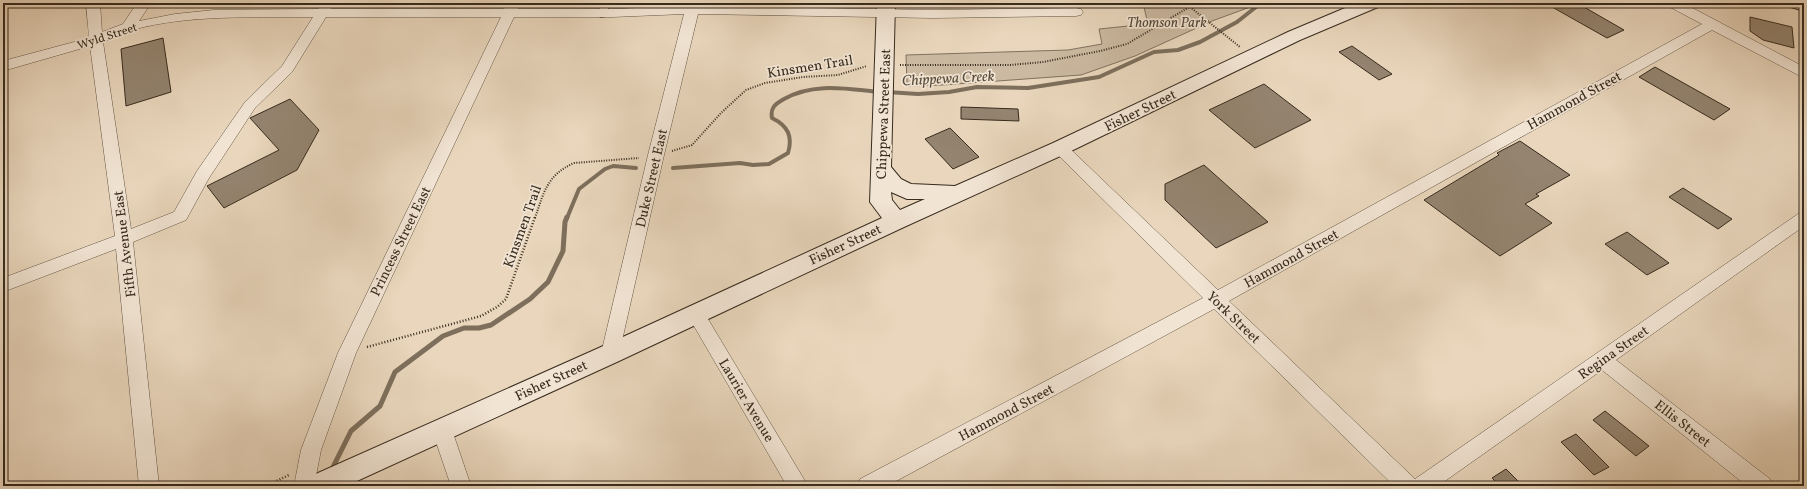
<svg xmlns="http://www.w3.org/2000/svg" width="1807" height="489" viewBox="0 0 1807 489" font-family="Vollkorn,serif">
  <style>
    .green { fill: #cbb9a1; stroke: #81725f }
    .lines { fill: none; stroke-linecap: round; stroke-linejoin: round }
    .stream-far1 { stroke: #7d6f5c; stroke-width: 4 }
    .stream { stroke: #7d6f5c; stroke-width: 5 }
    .building { fill: #948470; stroke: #372b1d }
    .lane-casing { stroke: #645645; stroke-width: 10 }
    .street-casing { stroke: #645645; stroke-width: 1 }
    .secondary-casing { stroke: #372b1d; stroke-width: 2 }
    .highway-casing { stroke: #372b1d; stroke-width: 2 }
    .path-far1 { stroke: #372b1d; stroke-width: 2; stroke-dasharray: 1 1.5; stroke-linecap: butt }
    .path { stroke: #372b1d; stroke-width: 2.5; stroke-dasharray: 1 2; stroke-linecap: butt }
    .lane { stroke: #f1e4d3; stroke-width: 8 }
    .street { fill: #f1e4d3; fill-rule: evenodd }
    .secondary { fill: #f1e4d3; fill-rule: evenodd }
    .highway { fill: #e9d6bc; fill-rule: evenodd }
    .labels { text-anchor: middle; stroke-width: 3.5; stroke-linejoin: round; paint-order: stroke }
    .far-street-label { font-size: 12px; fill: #372b1d; stroke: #f1e4d3 }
    .park-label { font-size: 14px; font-style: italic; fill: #554737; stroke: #f1e4d3 }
    .street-label { font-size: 14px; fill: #372b1d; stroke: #f1e4d3 }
    .water-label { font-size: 15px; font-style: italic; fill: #5a4d3c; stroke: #f1e4d3 }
  </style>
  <rect width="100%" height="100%" fill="#e9d6bc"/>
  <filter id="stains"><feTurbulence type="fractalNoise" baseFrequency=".005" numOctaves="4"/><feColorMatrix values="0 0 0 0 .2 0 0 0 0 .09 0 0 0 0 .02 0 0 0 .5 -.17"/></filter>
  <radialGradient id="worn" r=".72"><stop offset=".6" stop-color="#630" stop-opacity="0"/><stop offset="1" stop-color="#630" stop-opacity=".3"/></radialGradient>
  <!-- green -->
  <path class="green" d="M1143,3H1261L1212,21L1135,56L1081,75L942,85L907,86L906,55L1068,50L1102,44L1099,29L1148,24Z"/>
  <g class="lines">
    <!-- stream-far1 -->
    <path class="stream-far1" d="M887,92L918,94L949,92L977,87L1028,88L1099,77L1154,52L1178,50L1200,42L1237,22L1261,3
      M673,168L740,163L753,165L769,164L788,153C793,136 788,126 772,118C770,108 775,104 784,99C814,82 847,89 880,92
      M567,218L579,189L605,169L613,166L636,168"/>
    <!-- stream -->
    <path class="stream" d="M331,471L351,431L380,406L395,372L443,336L464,328H479L491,325L530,299L548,282L563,251L565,222L567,217"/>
  </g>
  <!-- building -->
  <path class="building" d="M1545,3H1577L1624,30L1607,38Z
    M1750,17L1792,27L1794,48L1763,40L1750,31Z
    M163,38L171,92L126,106L121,49Z
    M1352,46L1392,74L1379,80L1339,52Z
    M1655,67L1730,109L1714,120L1639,77Z
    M1264,84L1311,120L1255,148L1209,110Z
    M290,99L319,130L297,170L224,208L207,186L279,150L250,118Z
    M961,107L1018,109L1019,121L961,119Z
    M950,128L979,157L953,169L925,139Z
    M1520,141L1570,175L1536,194L1539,196L1525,204L1552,223L1500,256L1424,200L1499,155L1497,153Z
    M1204,165L1268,222L1216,248L1165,200V184Z
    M1683,188L1732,219L1718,229L1669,197Z
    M1627,232L1669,263L1647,275L1605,244Z
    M1605,411L1649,446L1636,456L1593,420Z
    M1576,434L1609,467L1594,475L1561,442Z
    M1506,469L1523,486H1500L1492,478Z"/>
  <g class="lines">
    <defs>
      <path id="lane" d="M602,13L606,3"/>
      <path id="street" d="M86,3H100L102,32L123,24L137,3H151L139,21L175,14L214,10L318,9L321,4H331L333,7L331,9H504L507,3H521L518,9H612L687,6V3H701L700,6L933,10L1076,8L1081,9L1083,12L1081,15L1076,16L933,18L698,14L664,155L619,354L617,359L610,362L603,359L601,354L648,155L684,14L612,17H514L356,353L321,450L314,486H294L301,450L338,353L501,17H326L292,72L255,108L209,178L186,220L133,242L159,486H139L116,249L3,292V278L115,236L90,46L3,71V61L89,38ZM313,17L282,66L245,102L197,171L174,212L131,229L103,42C113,38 122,33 132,30C190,14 253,18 313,17Z
        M1666,3H1683L1804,67V78L1712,30L1229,301L1415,479L1798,214L1804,212V226L1616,360L1770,479L1773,486H1747L1602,370L1438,486H1394L1214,309L887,486H857L860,479L1203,298L1055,152L1052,148L1055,144L1060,143L1065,144L1218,290L1702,24L1668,6Z
        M696,307L702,309L808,486H787L687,314L690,309Z
        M442,421L449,424L452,430L471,486H451L432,430L435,424Z"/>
      <path id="secondary" d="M877,3H895L891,167L901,179L911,184L955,186L1053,143L1288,32L1357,3H1381L1378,7L1300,40L1067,153L904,227L619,361L346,486H305L309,477L601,347L882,218L870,202ZM891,192L907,199H925L900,210L892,200Z"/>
      <path id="highway" d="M1788,3H1804V11L1791,7Z"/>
    </defs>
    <!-- lane casing -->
    <use href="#lane" class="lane-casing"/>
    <!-- street casing -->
    <use href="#street" class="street-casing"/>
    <!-- secondary casing -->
    <use href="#secondary" class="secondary-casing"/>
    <!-- highway casing -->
    <use href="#highway" class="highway-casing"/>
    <!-- path-far1 -->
    <path class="path-far1" d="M1187,3L1194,5L1218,3
      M1190,7L1240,47
      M900,65H1010L1043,62L1100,51L1127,44L1196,3
      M672,151L692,145L721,113L746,90L765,83L803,77L838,75L867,66
      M535,218C544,192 547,175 574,163L639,158"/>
    <!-- path -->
    <path class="path" d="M367,347L481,316L497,307L506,299L535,217
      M266,486L289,475"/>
    <!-- lane -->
    <use href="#lane" class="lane"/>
    <!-- street -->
    <use href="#street" class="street"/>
    <!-- secondary -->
    <use href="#secondary" class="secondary"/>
    <!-- highway -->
    <use href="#highway" class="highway"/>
  </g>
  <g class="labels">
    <!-- far-street labels -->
    <g class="far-street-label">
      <text transform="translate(107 36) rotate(-18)" y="4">Wyld Street</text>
    </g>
    <!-- park labels -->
    <g class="park-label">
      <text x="1167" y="27">Thomson Park</text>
    </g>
    <!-- street labels -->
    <g class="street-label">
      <text transform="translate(810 66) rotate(-9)" y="5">Kinsmen Trail</text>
      <text transform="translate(1574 100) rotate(-29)" y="5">Hammond Street</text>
      <text transform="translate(1140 110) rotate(-26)" y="5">Fisher Street</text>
      <text transform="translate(883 114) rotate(-88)" y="5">Chippewa Street East</text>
      <text transform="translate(651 178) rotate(-77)" y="5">Duke Street East</text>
      <text transform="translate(522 226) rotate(-70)" y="5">Kinsmen Trail</text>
      <text transform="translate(400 241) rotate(-64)" y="5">Princess Street East</text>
      <text transform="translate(124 244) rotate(-97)" y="5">Fifth Avenue East</text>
      <text transform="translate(845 244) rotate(-25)" y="5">Fisher Street</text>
      <text transform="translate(1291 258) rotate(-29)" y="5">Hammond Street</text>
      <text transform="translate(1234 317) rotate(44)" y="5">York Street</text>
      <text transform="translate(1613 352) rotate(-35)" y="5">Regina Street</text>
      <text transform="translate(551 380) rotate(-25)" y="5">Fisher Street</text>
      <text transform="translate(747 400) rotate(59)" y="5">Laurier Avenue</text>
      <text transform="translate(1006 412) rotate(-28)" y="5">Hammond Street</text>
      <text transform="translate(1683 423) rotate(38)" y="5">Ellis Street</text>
    </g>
    <!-- water labels -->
    <g class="water-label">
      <text transform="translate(948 78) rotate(-3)" y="5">Chippewa Creek</text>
    </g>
  </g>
  <!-- margin -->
  <rect width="1807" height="489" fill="none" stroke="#e9d6bc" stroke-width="16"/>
  <rect x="4" y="4" width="1799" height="481" fill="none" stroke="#372b1d" stroke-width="2"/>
  <rect x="8" y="8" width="1791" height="473" fill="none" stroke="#372b1d"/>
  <rect width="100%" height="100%" filter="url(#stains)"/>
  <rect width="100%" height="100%" fill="url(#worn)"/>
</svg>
